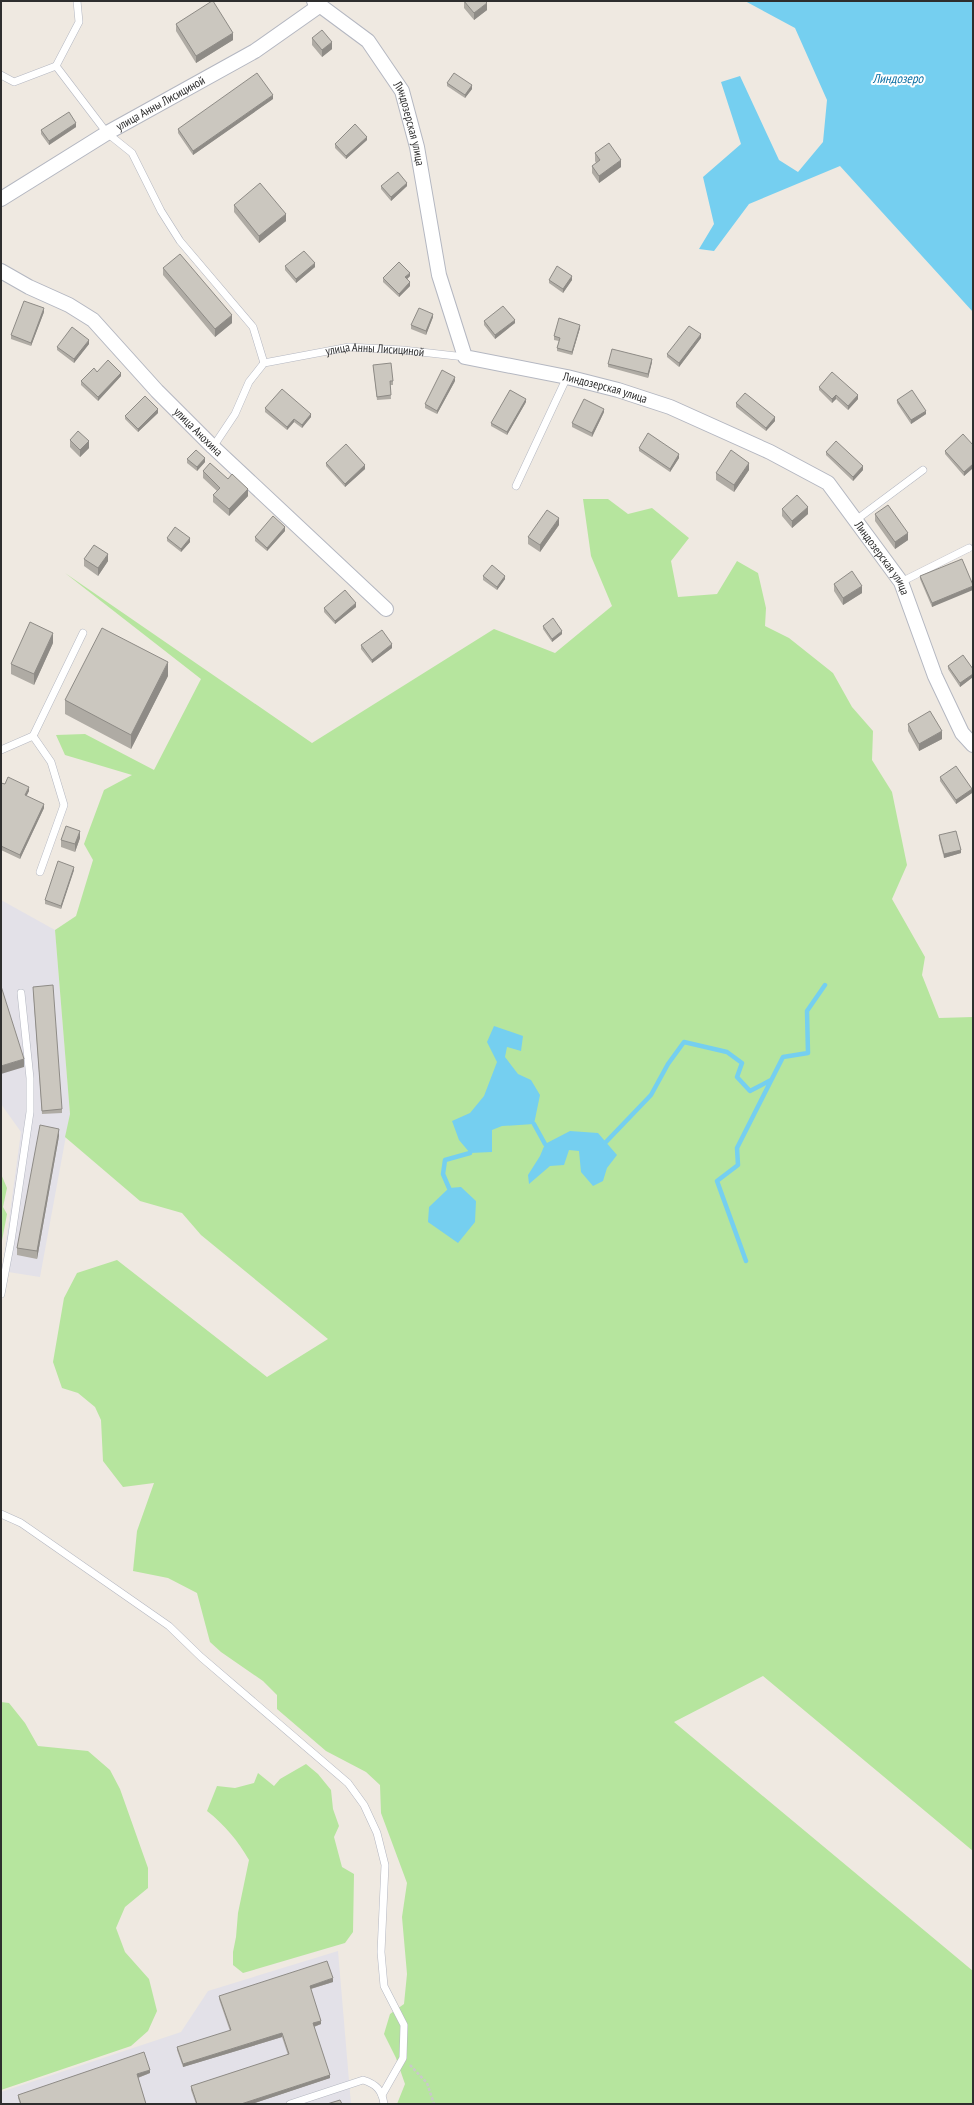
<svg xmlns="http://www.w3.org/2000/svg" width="974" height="2105" viewBox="0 0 974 2105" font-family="'PT Sans Narrow',sans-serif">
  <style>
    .industrial { fill: #e3e1e8 }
    .green { fill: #b6e59e }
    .water { fill: #75cff0 }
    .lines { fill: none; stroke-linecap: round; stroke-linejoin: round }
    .stream { stroke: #75cff0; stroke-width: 4.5 }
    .service-casing { stroke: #b4b7c1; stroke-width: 8 }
    .minor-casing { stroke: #b4b7c1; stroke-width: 16 }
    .path { stroke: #c9c9c9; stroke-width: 2.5; stroke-dasharray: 3 2; stroke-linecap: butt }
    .service { stroke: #fff; stroke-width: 7 }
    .minor { stroke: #fff; stroke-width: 14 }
    .wall { fill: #afaba4 }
    .shaded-wall { fill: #8e8b86 }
    .building { fill: #cbc7bf; stroke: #8e8b86 }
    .labels { text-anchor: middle; stroke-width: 4; stroke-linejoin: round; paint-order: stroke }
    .street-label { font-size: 12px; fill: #2e2e2e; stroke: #fff }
    .water-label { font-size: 13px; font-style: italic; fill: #0d6fa3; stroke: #fff }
  </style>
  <rect width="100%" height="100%" fill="#efe9e1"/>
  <!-- industrial -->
  <path class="industrial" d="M1,900L55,930L70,1114L40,1277L2,1271L21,1132L1,1104Z
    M338,1951L351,2104H1V2092L181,2032L208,1991Z"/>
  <!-- green -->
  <path class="green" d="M583,499H608L628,514L652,508L689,538L671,561L678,597L717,594L737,561L758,573L766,608L765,626L789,638L833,673L852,707L873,731L872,760L892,792L907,865L892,899L925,957L922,975L939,1018L973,1017V1851L763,1676L674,1722L973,1971V2104H397L405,2084L396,2058L384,2034L390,2014L404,2004L407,1974L402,1917L407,1883L381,1813L380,1785L366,1772L326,1751L277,1709V1695L263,1681L221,1652L210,1642L197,1593L168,1578L133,1571L137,1531L154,1483L123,1487L103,1461L101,1420L95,1407L78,1393L62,1388L53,1362L64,1298L77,1273L117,1260L267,1377L328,1339L201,1235L182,1213L140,1201L65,1137L70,1114L55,930L76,916L93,860L84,844L104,790L132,775L65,755L56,735L85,734L154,770L201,679L65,573L312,743L494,629L555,653L612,606L591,556Z
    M1,1174L7,1188L3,1207L7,1214L1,1246Z
    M1,1702L9,1703L25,1723L38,1746L88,1751L110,1770L120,1789L148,1868V1888L125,1907L116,1928L125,1952L149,1979L157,2011L148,2031L131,2046L1,2090Z
    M306,1764L318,1774L331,1790L333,1809L339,1826L334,1837L342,1867L354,1874L353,1932L345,1943L243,1973L233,1965V1952L236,1937L238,1913L249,1860C238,1841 225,1825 207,1811L217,1786L235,1788L254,1783L258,1773L274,1786L280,1779Z"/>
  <!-- water -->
  <path class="water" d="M745,1H973V312L840,166L749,204L714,251L699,249L714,224L703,177L741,144L721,82L740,76L779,160L798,172L823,142L827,100L795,28Z
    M494,1026L523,1036L521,1051L507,1047L505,1057L518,1074L531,1080L540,1095L534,1124L502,1126L492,1130V1152L470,1153L459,1140L452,1121L470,1113L484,1096L497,1062L487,1042Z
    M570,1131L598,1133L617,1155L607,1168L603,1181L593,1186L581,1172L579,1151L569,1150L564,1165L550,1166L529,1184L528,1175L540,1156L545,1144Z
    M461,1187L476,1201L475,1222L458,1243L428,1222L429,1207L449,1188Z"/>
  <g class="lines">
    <!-- stream -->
    <path class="stream" d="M534,1124L545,1144
      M605,1143L651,1095L668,1064L684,1042L727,1052L742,1063L737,1077L750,1091L771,1080
      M449,1188L443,1174L445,1160L470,1153
      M746,1261L717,1181L738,1165L737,1148L783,1057L808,1053L807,1011L825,985"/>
    <defs>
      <g id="service">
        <path d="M77,1L79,22L56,66L107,133L132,153L161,211L180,241L253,327L264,363"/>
        <path d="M1,75L14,82L56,66"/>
        <path id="s1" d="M213,447L235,414L249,382L264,363L349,347L403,350L465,357"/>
        <path d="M516,486L567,377"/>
        <path d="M856,520L923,470"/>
        <path d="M901,582L969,548"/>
        <path d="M33,736L51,762L64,805L40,872"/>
        <path d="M1,750L33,736L83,633"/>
        <path d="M1,1294L11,1241L30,1112V1078L21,993"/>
        <path d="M1,1514L21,1523L169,1626L201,1657L348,1783L364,1805L377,1833L385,1865L381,1952L384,1986L404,2025L403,2058L382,2095"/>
        <path d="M290,2104L363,2080C376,2084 382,2090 384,2104"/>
      </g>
      <g id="minor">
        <path id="s2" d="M314,1L368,41L402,91L417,147L439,275L465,357L567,377L618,390L670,407L770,452L828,483L901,582L935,676L962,733L973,745"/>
        <path id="s3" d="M1,199L107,133L255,51L319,6"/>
        <path id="s4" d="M1,271L29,287L69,305L93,320L157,391L213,447L386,609"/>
      </g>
    </defs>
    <!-- service casing -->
    <use href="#service" class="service-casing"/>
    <!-- minor casing -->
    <use href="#minor" class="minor-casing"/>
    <!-- path -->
    <path class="path" d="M410,2065L427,2083L434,2104"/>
    <!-- service -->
    <use href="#service" class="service"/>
    <!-- minor -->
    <use href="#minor" class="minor"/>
  </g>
  <!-- wall -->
  <path class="wall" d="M464,1L487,10L474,20L464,8Z
    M176,24L233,40L196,63L176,31Z
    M312,38L332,49L322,57L312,45Z
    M447,83L472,89L465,98L447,86Z
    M273,99L193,155L178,133V129Z
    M76,127L49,145L41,134V130Z
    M367,140L346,159L335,148V144Z
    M595,153L621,167L599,183L592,173V166L596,163L595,161Z
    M381,186H407L391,201L381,189Z
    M234,205L286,221L259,243L234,212Z
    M285,266L315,267L296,283L285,270Z
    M163,268L232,323L215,337L163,275Z
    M410,276L407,279L410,286L399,297L383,282V278Z
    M549,280H572L563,293L549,283Z
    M44,312L31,346L11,339V335Z
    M433,317L426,335L411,329V325Z
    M484,321L515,323L495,339L484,325Z
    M580,328L572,355L557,351V348L559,341L554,340V336Z
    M701,338L679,367L667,357V354Z
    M89,344L74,363L57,350V347Z
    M652,362L648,378L608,367V364Z
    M373,365L393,381V385H390L391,399L377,400Z
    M97,372L121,376L98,401L81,385V381Z
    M455,381L437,414L425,408V404Z
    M819,387L858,399L848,410L836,399L832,403L819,390Z
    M897,400L926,414L911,424L897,403Z
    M526,402L507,435L491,426V423Z
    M736,403L775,421L766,431L736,407Z
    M265,408L311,417L302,428L294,422L287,430L265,412Z
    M604,412L592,437L572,427V423Z
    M158,413L138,432L125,419V416Z
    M70,440L89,448L80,457L70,447Z
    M973,445V468L964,476L945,454V451Z
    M639,448L679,458L670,472L639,451Z
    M826,452L863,470L853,481L826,455Z
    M187,459L205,462L197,471L187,463Z
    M326,463L365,469L345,487L326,466Z
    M749,470L734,492L716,480V473Z
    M203,471L248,496L229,516L213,502V495L217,491L203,478Z
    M782,509L808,514L792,528L782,516Z
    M875,514L908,540L895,549L875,521Z
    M559,525L540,552L528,544V537Z
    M285,531L267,551L255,541V537Z
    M167,538L190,542L181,552L167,541Z
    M84,559L108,561L98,576L84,566Z
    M483,576L505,579L497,590L483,580Z
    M920,576L973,585L932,607L920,579Z
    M834,584L862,593L843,605L834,591Z
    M356,607L335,624L324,612V608Z
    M543,626L562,634L552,642L543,629Z
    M53,643L34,685L11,674V664Z
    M361,645L392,648L372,663L361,649Z
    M948,666L973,669V677L960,687L948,669Z
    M168,676L131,749L65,714V700Z
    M908,724L942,739L919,751L908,731Z
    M940,777L972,793L956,804L940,781Z
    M1,783L5,784L29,791L26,796L44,808L20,859L1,850Z
    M939,835L961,853L944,858L939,839Z
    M80,838L75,852L61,847V840Z
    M74,870L61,909L45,904V900Z
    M33,990L62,1109V1113L42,1114Z
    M59,1136L37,1259L17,1255V1248Z
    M333,1982L311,1989L321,2024L314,2027L330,2078L252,2104H196L191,2090V2086L288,2055L282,2037L183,2067L177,2050V2047L230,2031L219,1999V1996Z
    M150,2073L138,2078L146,2104H20L18,2098V2095Z"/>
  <!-- shaded-wall -->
  <path class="shaded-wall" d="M487,3V10L474,20V13Z
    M233,33V40L196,63V56Z
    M332,42V49L322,57V50Z
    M472,85V89L465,98V95Z
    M273,95V99L193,155V151Z
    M76,123V127L49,145V141Z
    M367,137V140L346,159V156Z
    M621,160V167L599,183V176Z
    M407,183V186L391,201V197Z
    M286,214V221L259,243V236Z
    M315,263V267L296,283V279Z
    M410,273V276L405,281V277Z
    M572,276V280L563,293V289Z
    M410,282V286L399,297V294Z
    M44,308V312L31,346V343Z
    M433,314V317L426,335V331Z
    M232,315V323L215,337V329Z
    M515,320V323L495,339V335Z
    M580,325V328L572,355V352Z
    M701,334V338L679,367V363Z
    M89,340V344L74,363V359Z
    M652,359V362L648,378V374Z
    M121,373V376L98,401V397Z
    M455,377V381L437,414V411Z
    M836,395V399L832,403V399Z
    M858,395V399L848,410V406Z
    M526,399V402L507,435V432Z
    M158,409V413L138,432V429Z
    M604,409V412L592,437V433Z
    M926,411V414L911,424V420Z
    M311,414V417L302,428V425Z
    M775,417V421L766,431V428Z
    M294,419V422L287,430V427Z
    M89,441V448L80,457V450Z
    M679,454V458L670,472V469Z
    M205,458V462L197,471V467Z
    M749,463V470L734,492V485Z
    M973,464V468L964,476V472Z
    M365,465V469L345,487V484Z
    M863,466V470L853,481V477Z
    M248,489V496L229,516V509Z
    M808,507V514L792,528V521Z
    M559,518V525L540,552V545Z
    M285,527V531L267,551V548Z
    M908,533V540L895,549V542Z
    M190,538V542L181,552V549Z
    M108,554V561L98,576V568Z
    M505,576V579L497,590V587Z
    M862,586V593L843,605V598Z
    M973,586V590L932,607V603Z
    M356,603V607L335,624V621Z
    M562,631V634L552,642V639Z
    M53,633V643L34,685V674Z
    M392,644V648L372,663V660Z
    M168,662V676L131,749V735Z
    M973,674V677L960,687V683Z
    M942,731V739L919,751V744Z
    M29,787V791L25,799V795Z
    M972,789V793L956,804V800Z
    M44,804V808L20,859V855Z
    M80,831V838L75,852V844Z
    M961,850V853L944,858V854Z
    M74,867V870L61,909V906Z
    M24,1059V1067L1,1074V1066Z
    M59,1129V1136L37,1259V1251Z
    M333,1978V1982L310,1989V1986Z
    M321,2021V2024L313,2027V2023Z
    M282,2033V2037L183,2067V2064Z
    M150,2070V2073L137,2078V2074Z
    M330,2075V2078L252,2104H241Z"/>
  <!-- building -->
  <path class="building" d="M212,1H213L233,33L196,56L176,24Z
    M464,1H485L487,3L474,13Z
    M322,30L332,42L322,50L312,38Z
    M257,73L273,95L193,151L178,129Z
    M454,73L472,85L465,95L447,83Z
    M69,112L76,123L49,141L41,130Z
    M355,124L367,137L346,156L335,144Z
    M609,143L621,160L599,176L592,166L600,160L595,153Z
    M398,172L407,183L391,197L381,186Z
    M260,183L286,214L259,236L234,205Z
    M304,251L315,263L296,279L285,266Z
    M180,254L232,315L215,329L163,268Z
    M399,262L410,273L405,277L410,282L399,294L383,278Z
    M557,266L572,276L563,289L549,280Z
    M24,301L44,308L31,343L11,335Z
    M503,306L515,320L495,335L484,321Z
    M419,308L433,314L426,331L411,325Z
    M559,318L580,325L572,352L557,348L560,338L554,336Z
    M689,326L701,334L679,363L667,354Z
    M72,327L89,340L74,359L57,347Z
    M612,349L652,359L648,374L608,364Z
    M108,360L121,373L98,397L81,381L94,368L97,372Z
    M391,363L393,381H390L391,395L377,397L373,365Z
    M442,370L455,377L437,411L425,404Z
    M832,372L858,395L848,406L836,395L832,399L819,387Z
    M282,389L311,414L302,425L294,419L287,427L265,408Z
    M510,390L526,399L507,432L491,423Z
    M912,390L926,411L911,420L897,400Z
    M745,393L775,417L766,428L736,403Z
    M145,396L158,409L138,429L125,416Z
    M584,399L604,409L592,433L572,423Z
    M78,431L89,441L80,450L70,440Z
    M648,433L679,454L670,469L639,448Z
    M963,434L973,445V464L964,472L945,451Z
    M836,441L863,466L853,477L826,452Z
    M346,444L365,465L345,484L326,463Z
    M196,450L205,458L197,467L187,459Z
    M731,450L749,463L734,485L716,473Z
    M210,463L228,479L232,474L248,489L229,509L213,495L220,488L203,471Z
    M797,495L808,507L792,521L782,509Z
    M888,505L908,533L895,542L875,514Z
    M547,510L559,518L540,545L528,537Z
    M273,516L285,527L267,548L255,537Z
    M175,527L190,538L181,549L167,538Z
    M94,545L108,554L98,568L84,559Z
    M962,559L973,585V586L932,603L920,576Z
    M492,565L505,576L497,587L483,576Z
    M852,571L862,586L843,598L834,584Z
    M345,590L356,603L335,621L324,608Z
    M553,618L562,631L552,639L543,626Z
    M30,622L53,633L34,674L11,664Z
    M102,628L168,662L131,735L65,700Z
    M382,630L392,644L372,660L361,645Z
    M963,655L973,669V674L960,683L948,666Z
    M930,711L942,731L919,744L908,724Z
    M956,766L972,789L956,800L940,777Z
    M8,777L29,787L25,795L44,804L20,855L1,846V783L5,784Z
    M66,826L80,831L75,844L61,840Z
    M956,831L961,850L944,854L939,835Z
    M58,861L74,867L61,906L45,900Z
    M53,985L62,1109L42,1111L33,987Z
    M1,986L24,1059L1,1066Z
    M40,1125L59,1129L37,1251L17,1248Z
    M327,1961L333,1978L310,1986L321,2021L313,2023L330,2075L241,2104H197L191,2086L289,2054L282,2033L183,2064L177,2047L231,2030L219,1996Z
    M144,2052L150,2070L137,2074L146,2104H21L18,2095Z
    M340,2100L342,2104H327Z"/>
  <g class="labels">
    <!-- street labels -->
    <g class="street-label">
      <text dy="4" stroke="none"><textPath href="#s3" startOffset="186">улица Анны Лисициной</textPath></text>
      <text dy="4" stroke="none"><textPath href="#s2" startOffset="161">Линдозерская улица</textPath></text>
      <text dy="4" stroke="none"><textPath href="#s1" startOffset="211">улица Анны Лисициной</textPath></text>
      <text dy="4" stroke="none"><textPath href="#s2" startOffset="545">Линдозерская улица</textPath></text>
      <text dy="4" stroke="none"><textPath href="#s4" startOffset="258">улица Анохина</textPath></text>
      <text dy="4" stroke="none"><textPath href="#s2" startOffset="881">Линдозерская улица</textPath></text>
    </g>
    <!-- water labels -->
    <g class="water-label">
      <text x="898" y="83">Линдозеро</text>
    </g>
  </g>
  <!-- border -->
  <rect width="974" height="2105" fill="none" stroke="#2e2e2e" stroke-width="4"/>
</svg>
